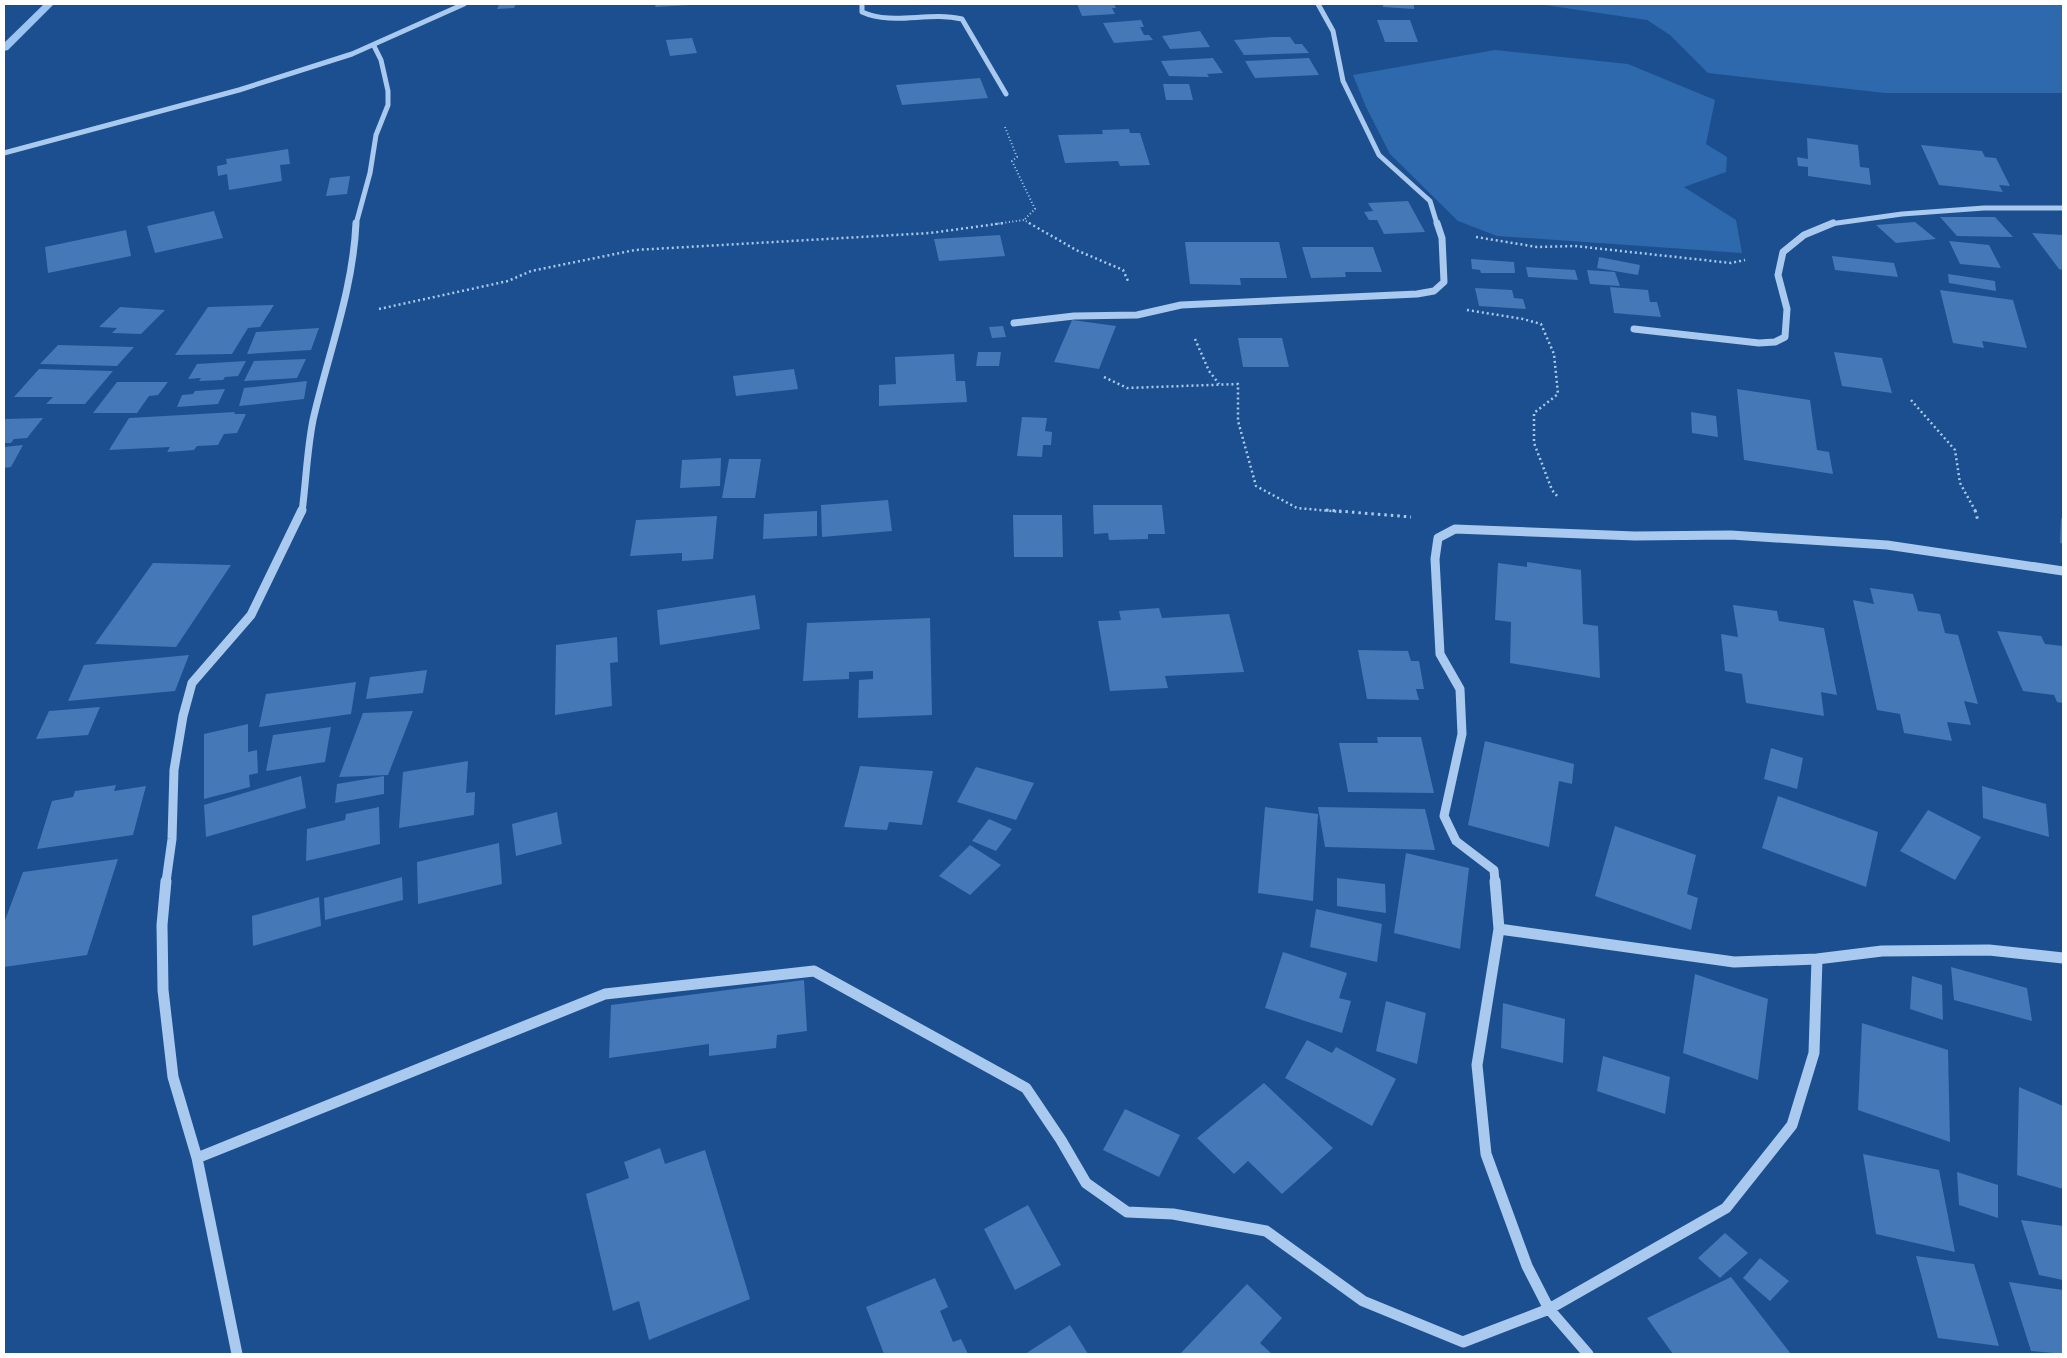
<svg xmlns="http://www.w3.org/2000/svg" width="2067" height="1358" viewBox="0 0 2067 1358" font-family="Mulish,sans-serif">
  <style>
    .green { fill: #2e69ad }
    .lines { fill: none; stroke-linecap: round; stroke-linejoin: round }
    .stream { fill: #9cc4f0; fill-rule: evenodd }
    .building { fill: #4478b7 }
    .path-far2 { stroke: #a9c9ee; stroke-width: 2; stroke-dasharray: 1 2.5; stroke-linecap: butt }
    .path-far1 { stroke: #a9c9ee; stroke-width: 2.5; stroke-dasharray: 2 3; stroke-linecap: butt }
    .path { stroke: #a9c9ee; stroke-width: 3; stroke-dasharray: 2.5 4; stroke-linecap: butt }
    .minor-far3 { stroke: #a9c9ee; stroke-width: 5 }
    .minor-far2 { stroke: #a9c9ee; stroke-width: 7 }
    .minor-far1 { stroke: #a9c9ee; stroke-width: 9 }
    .minor { stroke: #a9c9ee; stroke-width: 11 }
  </style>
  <rect width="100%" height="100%" fill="#1b4f8f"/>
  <!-- green -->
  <path class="green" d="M1538,4H2063V93H1885L1708,73L1670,35L1647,20Z
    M1495,50L1628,64L1715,100L1706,144L1727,157L1726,172L1684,187L1736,220L1742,253L1497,236L1458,221L1390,154L1366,107L1353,75Z"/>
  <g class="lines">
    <!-- stream -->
    <path class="stream" d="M44,4H54L8,50L4,51V43Z"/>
  </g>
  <!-- building -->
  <path class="building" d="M516,4L514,8L497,9L499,5Z
    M656,4H690V5L655,7Z
    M1077,4H1114L1116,8H1112L1115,14L1082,16Z
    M1383,4H1414V9L1383,7Z
    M1141,20L1144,27H1140L1144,35H1149L1153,40L1114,43L1103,23Z
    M1377,20H1410L1418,42H1385Z
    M1200,31L1210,47L1170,49L1162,36Z
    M1273,37H1290L1295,44H1302L1309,53L1244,55L1234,40Z
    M692,38L697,53L670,56L666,40Z
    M1213,58L1223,73L1207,74L1209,77L1169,76L1161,61Z
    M1309,58L1319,75L1255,78L1245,61Z
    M980,78L988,98L902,105L896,85Z
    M1163,84H1189L1193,100H1166Z
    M1129,129L1130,133H1140L1150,165L1120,166L1118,161L1065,163L1058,135L1103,134L1102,130Z
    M1807,138L1858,145L1860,167L1869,168L1871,185L1808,176V167L1798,166L1797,157L1808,159Z
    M1921,145L1982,151L1985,157L1996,158L2010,186L1999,185L2003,192L1939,185Z
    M288,149L290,164L280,165L282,181L229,190L227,174L218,176L217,166L227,164L226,159Z
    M350,176L347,194L326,196L330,178Z
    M1408,201L1425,232L1384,234L1377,220H1369L1364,212L1373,211L1368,203Z
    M214,211L223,238L155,253L147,226Z
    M1940,217H1995L2013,237L1957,236Z
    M1915,222L1936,239L1896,243L1876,225Z
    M126,230L131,256L48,273L45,247Z
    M2032,233L2063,235V270L2059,269Z
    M1000,235L1005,256L939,261L934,239Z
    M1949,241L1989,245L2001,268L1960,264Z
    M1185,242H1279L1287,278H1240L1241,285L1190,284Z
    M1302,247H1373L1382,272H1345L1346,277L1311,278Z
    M1832,256L1894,263L1898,277L1835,270Z
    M1599,257L1640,265L1638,275L1597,268Z
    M1471,259L1514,262L1515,273H1481L1480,270L1472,269Z
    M1526,267L1575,270L1578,280L1528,277Z
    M1587,270L1615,272L1620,286L1590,284Z
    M1948,274L1995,281L1996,291L1949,283Z
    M1610,287L1648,290L1650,302H1657L1661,317L1614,313Z
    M1475,288L1512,290L1514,298L1523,299L1526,309L1479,306Z
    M1940,290L2013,300L2027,348L1982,341L1984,348L1953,343Z
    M274,305L260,327L248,328L232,354L175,355L208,307Z
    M120,307L165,310L141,334L112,333L117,328L99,327Z
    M1072,320L1116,326L1099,369L1054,362Z
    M1003,326L1006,337L992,338L989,327Z
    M319,328L311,350L247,354L256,332Z
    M1238,338H1282L1289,367H1243Z
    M58,345L134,347L117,366L40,364Z
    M978,352H1001L999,366H976Z
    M1834,352L1882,358L1892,393L1842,386Z
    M954,354L956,381H965L967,402L879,406V385L896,384L895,357Z
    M306,359L297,378L244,381L254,361Z
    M246,361L238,376L225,377L223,380L199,381L201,378L188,379L197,364Z
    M39,369L113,371L85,404H46L53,397H14Z
    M794,369L798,389L736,396L733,376Z
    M307,381L304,399L239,406L244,388Z
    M117,382H168L158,395L149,396L137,413H93Z
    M225,389L218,404L177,407L182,395L193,394L195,391Z
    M1737,389L1810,400L1817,450L1829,452L1833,474L1744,460Z
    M235,412L234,414H246L237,433L224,434L218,445L197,446L194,450L167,452L170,447L109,450L129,418Z
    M1691,412L1716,416L1718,437L1692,433Z
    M1022,417L1047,418L1045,431L1052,432L1051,445H1043L1042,457L1017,456Z
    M43,418L27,438L14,439L11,443H4V419Z
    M23,445L11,467L4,468V447Z
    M721,458L720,486L680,488L682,460Z
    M729,459H761L755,498H722Z
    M888,500L892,531L822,537L821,505Z
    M1093,505H1162L1165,534H1148V539L1109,540L1108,533L1094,534Z
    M817,511V536L763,539L764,514Z
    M1013,515H1062L1063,557H1014Z
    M717,516L713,559L682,561V553L630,556L636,520Z
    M2061,518L2063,519V544L2060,543Z
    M1527,562L1581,570L1583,624L1598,626L1600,678L1510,663L1511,622L1495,620L1498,563L1527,567Z
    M153,563L231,565L176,647L95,644Z
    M1870,588L1913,594L1918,611L1940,614L1945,633L1958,635L1978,704L1964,701L1971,725L1947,722L1952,741L1904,733L1900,714L1877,710L1853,600L1874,604Z
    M755,595L760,629L660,645L657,610Z
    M1733,605L1777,611L1779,621L1824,628L1837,695L1821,692L1824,716L1746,703L1742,674L1725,671L1721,634L1738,637Z
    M1159,608L1162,618L1229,614L1244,672L1165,676L1168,688L1110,691L1098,621L1121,620L1119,611Z
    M930,618L932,715L858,718L859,680L873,679V671L849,672V679L803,681L807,623Z
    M1997,631L2041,636L2045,644L2063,646V703L2057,702L2054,695L2023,691Z
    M617,637L618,662L610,663L612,706L555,715L556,645Z
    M1358,650L1408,651L1411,661H1419L1424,689H1416L1419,700L1367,699Z
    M189,655L175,691L68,701L84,665Z
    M427,670L423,693L366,699L370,677Z
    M356,682L351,714L259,727L266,694Z
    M100,707L88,735L36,739L49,711Z
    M413,711L388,775L339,777L363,713Z
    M248,724V752L257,750L258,773L249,775L250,787L204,799V734Z
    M331,727L325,762L266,771L273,735Z
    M1377,737H1421L1434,793L1348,792L1339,743H1378Z
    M1485,741L1574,764L1572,784L1559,781L1549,847L1468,825Z
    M1771,748L1803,758L1797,789L1764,779Z
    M468,761L466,793L475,792L474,815L399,828L403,772Z
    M860,766L933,771L922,825L889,822L887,830L844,827Z
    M976,767L1034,783L1016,820L957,802Z
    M301,776L306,808L206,837L204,805Z
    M384,776V794L335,803L337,784Z
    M116,785L114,791L146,786L133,835L37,849L52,801L73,797L75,791Z
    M1982,786L2046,804L2049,837L1983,818Z
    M1778,796L1878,832L1866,887L1762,848Z
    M379,807L380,844L306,861L307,829L345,820L346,814Z
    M1265,807L1318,814L1313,901L1258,893Z
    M1318,807L1425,809L1435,850L1325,847Z
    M1928,810L1981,837L1955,880L1900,851Z
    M557,812L562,844L516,856L512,824Z
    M989,819L1012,829L996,851L972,841Z
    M1615,826L1696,855L1687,894L1698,898L1691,930L1595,896Z
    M499,843L502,884L418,904L417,862Z
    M970,845L1001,865L970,895L939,876Z
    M1406,853L1469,868L1460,949L1394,933Z
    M118,859L87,955L4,967V923L23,872Z
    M402,877L403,900L325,920L324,898Z
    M1337,878L1385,884L1386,913L1337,906Z
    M319,897L321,926L253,946L252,916Z
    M1316,909L1382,924L1377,962L1310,947Z
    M1283,952L1347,973L1339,998L1351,1001L1342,1033L1265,1008Z
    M1951,967L2027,988L2032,1021L1954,1000Z
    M1695,974L1768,999L1758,1080L1683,1053Z
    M1912,976L1942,985L1943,1020L1910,1009Z
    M804,980L807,1031L777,1035L776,1048L709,1056V1044L609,1058L611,1005Z
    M1386,1001L1426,1013L1417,1064L1376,1051Z
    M1503,1003L1565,1019L1563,1063L1501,1048Z
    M1862,1023L1948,1050L1950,1142L1858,1110Z
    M1307,1040L1332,1053L1336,1047L1396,1079L1372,1126L1285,1078Z
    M1603,1056L1670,1077L1665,1114L1597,1091Z
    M1264,1083L1333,1148L1282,1194L1248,1161L1234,1174L1197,1138Z
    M2019,1087L2063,1106V1189L2017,1175Z
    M1125,1109L1180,1135L1159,1177L1103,1150Z
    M660,1148L665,1164L705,1150L750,1299L649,1340L639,1301L613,1311L586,1194L629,1178L624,1162Z
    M1863,1154L1939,1170L1955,1252L1876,1234Z
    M1957,1172L1998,1185V1218L1959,1205Z
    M1028,1205L1061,1265L1015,1290L984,1229Z
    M2021,1220L2063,1226V1280L2039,1275Z
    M1725,1233L1748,1253L1720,1278L1698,1258Z
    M1916,1256L1974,1264L1999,1346L1938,1338Z
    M1760,1258L1789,1281L1770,1301L1743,1278Z
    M1731,1277L1791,1354H1673L1647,1318Z
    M935,1278L948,1307L940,1311L953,1342L961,1339L968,1354H884L866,1307Z
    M2009,1282L2063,1290V1354L2031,1351Z
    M1247,1284L1282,1318L1260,1343L1272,1354H1180Z
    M1070,1325L1088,1354H1025Z"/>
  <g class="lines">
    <!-- path-far2 -->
    <path class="path-far2" d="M1005,127L1017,157L1012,161L1035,209L1024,220
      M995,224L1024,220L1031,224"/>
    <!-- path-far1 -->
    <path class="path-far1" d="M1029,223L1076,250L1123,270L1128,281
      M1476,237L1537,247L1575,246L1731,263L1745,260
      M379,309L508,281L531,271L635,250L930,233L1004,223
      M1467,310L1523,319L1541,324L1554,354L1558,394L1534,413V443L1552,490L1558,497
      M1195,339L1209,371L1219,384
      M1104,377L1127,388L1238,384V421L1256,486L1297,508L1342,512
      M1911,400L1955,450L1960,483L1976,512"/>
    <!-- path -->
    <path class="path" d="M1326,510L1411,517
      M1975,510L1978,521"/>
    <!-- minor-far3 -->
    <path class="minor-far3" d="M862,4V12C893,26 928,11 962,19L1006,94
      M1318,4L1333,31L1343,81L1379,155L1430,201L1437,224
      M4,153L239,90L352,54L464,4
      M356,224L370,173L376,135L388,105V91L381,60L374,46
      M1830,224L1902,214L1984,208H2063"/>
    <!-- minor-far2 -->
    <path class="minor-far2" d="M1014,323L1074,316L1137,315L1181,305L1417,294L1434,291L1444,282L1442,238L1437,223
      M1634,329L1759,343L1775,342L1785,337L1787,309L1778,275L1783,252L1804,235L1833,223
      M302,512C306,482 307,450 313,420C328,354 353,291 356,223"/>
    <!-- minor-far1 -->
    <path class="minor-far1" d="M166,882L172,839L174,770L183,716L192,683L251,615L302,510
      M1495,882L1494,870L1456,841L1444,816L1462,734L1460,689L1440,654L1435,559L1438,538L1455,529L1635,536L1731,535L1887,545L2063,571"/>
    <!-- minor -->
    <path class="minor" d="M166,881L162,925L163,990L173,1077L197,1158L237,1354
      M1495,881L1499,929L1477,1065L1486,1154L1527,1266L1549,1309L1588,1354
      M1499,929L1734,962L1817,959L1882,951L1989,950L2063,958
      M197,1158L605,994L814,971L1026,1088L1061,1140L1086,1183L1127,1212L1173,1214L1266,1231L1363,1301L1463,1342L1549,1309L1726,1208L1792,1125L1814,1053L1817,959"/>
  </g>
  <!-- border -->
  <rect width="2067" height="1358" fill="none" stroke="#ffffff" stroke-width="10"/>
</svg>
